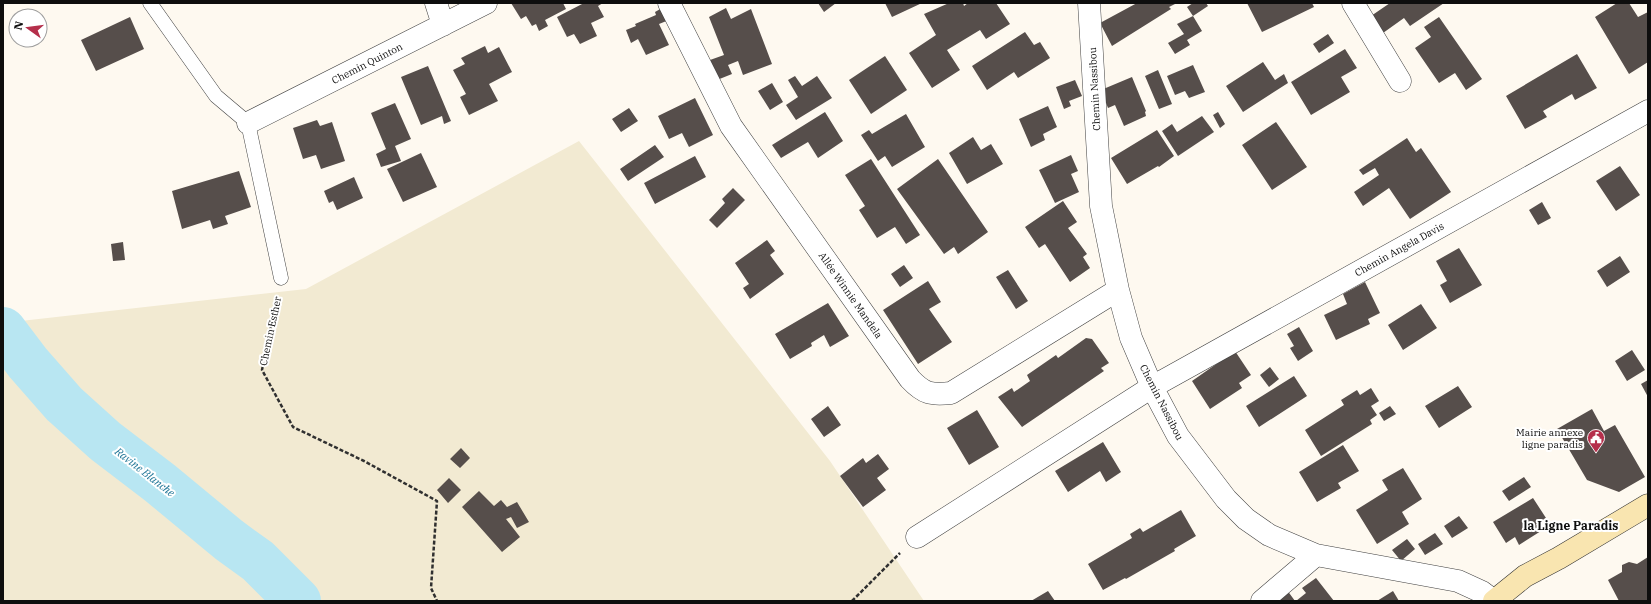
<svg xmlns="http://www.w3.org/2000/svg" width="1651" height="604" viewBox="0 0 1651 604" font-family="'IBM Plex Serif',serif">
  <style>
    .farmland { fill: #f2ead2 }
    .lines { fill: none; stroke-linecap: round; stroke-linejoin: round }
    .river { stroke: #b8e6f2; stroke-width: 46 }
    .building { fill: #564e4b }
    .lane-casing { stroke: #414141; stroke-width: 15 }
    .street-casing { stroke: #414141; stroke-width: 23 }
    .secondary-casing { stroke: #303030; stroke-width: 23 }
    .path { stroke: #303030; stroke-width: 2.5; stroke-dasharray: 4 2; stroke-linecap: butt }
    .lane { stroke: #fff; stroke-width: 14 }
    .street { stroke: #fff; stroke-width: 22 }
    .secondary { stroke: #f9e5b0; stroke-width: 22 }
    .labels { text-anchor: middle; stroke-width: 4; stroke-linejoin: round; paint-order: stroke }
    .street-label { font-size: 10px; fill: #0e0e0e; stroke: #fff }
    .poi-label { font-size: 10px; fill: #0e0e0e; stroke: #fff; text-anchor: end }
    .water-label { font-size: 11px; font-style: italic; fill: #207697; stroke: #fff }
    .quarter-label { font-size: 12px; font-weight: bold; fill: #0e0e0e; stroke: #fff }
  </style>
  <rect width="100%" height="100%" fill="#fef9f0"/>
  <!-- farmland -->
  <path class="farmland" d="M579,141L830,461L924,601H3V323L306,289Z"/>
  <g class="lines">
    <!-- river -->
    <path class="river" d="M3,330L28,363L64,404L105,441L160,483L229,540L258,561L298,601"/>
  </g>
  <!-- building -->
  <path class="building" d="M511,3H563L566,9L545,20L548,26L539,31L536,24L532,26L526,16L521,19Z
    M584,3H603L598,6L604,17L591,23L597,36L580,44L574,34L567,37L557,17Z
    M818,3H836L824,12Z
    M885,3H922L892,17Z
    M949,3H963L964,6L968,3H996L1010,24L986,39L980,30L947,50L960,70L932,88L909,53L936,35L924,14Z
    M1137,3H1177L1169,7L1171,9L1112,46L1100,23Z
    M1193,3H1206L1208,6L1193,16L1187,7Z
    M1247,3H1312L1314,7L1262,32Z
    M1390,3H1444L1410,26L1404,18L1383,33L1371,16Z
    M1617,3H1629L1638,17L1648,12V62L1629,74L1595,17Z
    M662,8L669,20L659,24L669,45L646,55L638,39L631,43L626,30L636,26L635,24L656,15L655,12Z
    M726,8L731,19L751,9L772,64L743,75L738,61L728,65L732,74L717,80L710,60L724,55L709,17Z
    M1193,16L1202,31L1187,40L1190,45L1175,54L1168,43L1184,34L1177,24Z
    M130,17L144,49L96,71L81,40Z
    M1439,17L1482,79L1466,90L1455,73L1439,83L1415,48L1431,37L1424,27Z
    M1025,32L1034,45L1040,42L1050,58L1018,78L1014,72L987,90L972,66Z
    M1328,34L1334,43L1319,53L1313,44Z
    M485,46L488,53L499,47L512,72L489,84L498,101L469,115L460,97L466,94L453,70L465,64L461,58Z
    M1345,49L1357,68L1341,77L1350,92L1311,115L1291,82Z
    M1577,54L1597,88L1575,100L1572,94L1543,111L1547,117L1525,129L1506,96Z
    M885,56L907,90L871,114L849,80Z
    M1263,62L1275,80L1284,74L1288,83L1243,112L1226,86Z
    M1193,65L1205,92L1189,98L1185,91L1175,95L1167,76Z
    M428,66L451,121L444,124L442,116L421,125L401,77Z
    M1158,70L1172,104L1159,109L1145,76Z
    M795,76L802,86L817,76L832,98L796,120L786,105L798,97L788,80Z
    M1132,77L1146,111L1145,112L1146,116L1124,126L1115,105L1108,108L1101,90Z
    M1075,80L1082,96L1069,101L1071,106L1064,109L1056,87Z
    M772,83L783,102L770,110L758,91Z
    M695,98L713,135L689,147L682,133L669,139L658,116Z
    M395,103L411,139L395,146L401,161L381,167L376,154L386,149L371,113Z
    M1048,106L1057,127L1043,134L1045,140L1031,147L1019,119Z
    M629,108L638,121L621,132L612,119Z
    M825,112L843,141L818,158L808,142L781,158L772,145Z
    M1218,112L1225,124L1220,128L1213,115Z
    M906,114L925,147L892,167L885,156L878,161L861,135L869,130L872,134Z
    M1202,116L1214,132L1178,156L1162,131L1172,124L1177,132Z
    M317,120L320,126L332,122L345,161L321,169L316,155L303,159L293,128Z
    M1276,122L1307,167L1272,190L1242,145Z
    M1157,130L1174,156L1159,167L1158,166L1127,184L1111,158Z
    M973,137L981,150L991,144L1003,164L967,184L949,153Z
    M1407,138L1416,152L1421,148L1451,192L1410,219L1389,188L1363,206L1354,192L1379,175L1375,168L1363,175L1359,170Z
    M655,145L664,157L628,181L620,169Z
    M421,153L437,187L403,202L387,169Z
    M1071,155L1078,171L1071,174L1079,192L1055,203L1039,170Z
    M695,156L706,177L655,204L644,183Z
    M871,159L920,235L906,244L895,227L877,238L859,210L865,206L845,175Z
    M938,159L988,232L958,254L954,247L944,254L897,189Z
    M1620,166L1640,195L1616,211L1596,181Z
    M239,171L251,207L225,216L228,224L213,229L210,220L182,229L172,191Z
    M354,177L363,198L337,210L333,201L329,203L324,191Z
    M733,188L745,200L717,228L709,220L725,203L722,199Z
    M1063,201L1077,222L1068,228L1087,254L1083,257L1090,268L1070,282L1045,244L1039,248L1025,227Z
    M1542,202L1551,218L1538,225L1529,210Z
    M767,240L775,251L770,255L784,274L750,299L743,288L749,284L735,263Z
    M123,242L125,260L113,261L111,244Z
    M1459,248L1482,285L1450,303L1440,285L1447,281L1436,261Z
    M1620,256L1630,272L1607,287L1597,271Z
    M904,265L913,278L900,287L891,274Z
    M1008,270L1028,301L1016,309L996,277Z
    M928,281L941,302L929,309L952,342L918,364L883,310Z
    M1365,282L1380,313L1368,319L1370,324L1336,340L1324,315L1347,304L1343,294Z
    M828,303L849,336L830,347L824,335L811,343L812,346L790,359L775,334Z
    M1421,304L1437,328L1403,350L1388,325Z
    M1299,327L1313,351L1298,361L1290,348L1294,346L1287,334Z
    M1086,338L1092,339L1109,363L1101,368L1104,371L1022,427L998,397L1012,388L1014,392L1030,381L1027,375L1056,355L1058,358Z
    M1632,350L1645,370L1627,381L1615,361Z
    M1235,351L1251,375L1239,383L1242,388L1210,409L1192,381Z
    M1270,367L1279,379L1269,387L1260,375Z
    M1294,376L1307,396L1259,427L1246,406Z
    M1648,380V397L1641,384Z
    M1458,386L1472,407L1439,428L1425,406Z
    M1371,388L1379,401L1371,406L1377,415L1370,420L1372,424L1321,456L1305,430L1344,405L1341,400L1357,390L1360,395Z
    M828,406L841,425L824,437L811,419Z
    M1390,406L1396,414L1384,421L1379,413Z
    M1592,409L1604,431L1615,425L1645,477L1619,492L1587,480L1557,429Z
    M977,410L999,447L969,465L947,428Z
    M1103,442L1121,472L1106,482L1100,471L1068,492L1055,471Z
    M1343,445L1359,471L1338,483L1341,488L1317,502L1299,472Z
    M461,448L470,458L460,468L450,459Z
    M878,454L889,469L877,478L886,490L863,507L840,476L863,458L866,463Z
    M1403,468L1422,499L1402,512L1409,524L1377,544L1356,510L1388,490L1382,480Z
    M1524,477L1531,487L1509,501L1502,491Z
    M449,478L461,490L448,503L437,490Z
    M479,491L494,506L501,500L507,507L517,502L529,522L517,528L511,517L506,519L520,537L502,552L462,507Z
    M1533,498L1546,518L1536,524L1541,531L1519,545L1515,537L1506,543L1493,522Z
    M1181,510L1196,536L1174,549L1175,551L1126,579L1125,578L1103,590L1088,564L1132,538L1130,534L1140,528L1143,532Z
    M1459,516L1468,528L1452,538L1444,526Z
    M1435,533L1443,544L1425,555L1418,544Z
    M1407,539L1415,549L1401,561L1392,550Z
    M1648,557V601H1619L1608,580L1622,572V565L1629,562L1637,564Z
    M1316,578L1334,601H1296L1306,593L1302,588Z
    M1287,590L1295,601H1276Z
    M1048,591L1055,601H1031Z
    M1393,591L1399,601H1377Z"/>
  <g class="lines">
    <defs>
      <path id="lane" d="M150,3L216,96L248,123L281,278"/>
      <path id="street" d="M436,3L443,25
        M669,3L731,126L910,379C924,394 931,395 951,393L1118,290
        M1089,3L1101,206L1118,290L1131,338L1152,387L1178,436L1226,499L1246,519L1269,535L1316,555L1458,581L1482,592L1494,601
        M1353,3L1400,81
        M248,123L486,3
        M917,537L1152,387L1648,111
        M1262,601L1316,555"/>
      <path id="secondary" d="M1494,601L1525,576L1559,558L1648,505"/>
    </defs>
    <!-- lane casing -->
    <use href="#lane" class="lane-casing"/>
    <!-- street casing -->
    <use href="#street" class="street-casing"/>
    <!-- secondary casing -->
    <use href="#secondary" class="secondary-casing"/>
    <!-- path -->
    <path class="path" d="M277,296L262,370L293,427L364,461L437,501L431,588L437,601
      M852,601L900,553"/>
    <!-- lane -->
    <use href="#lane" class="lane"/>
    <!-- street -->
    <use href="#street" class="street"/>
    <!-- secondary -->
    <use href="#secondary" class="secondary"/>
  </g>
  <!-- icons -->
  <defs>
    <symbol id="civic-pin" viewBox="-11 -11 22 30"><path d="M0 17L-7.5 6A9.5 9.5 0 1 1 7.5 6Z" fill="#b52f4b" stroke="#fff"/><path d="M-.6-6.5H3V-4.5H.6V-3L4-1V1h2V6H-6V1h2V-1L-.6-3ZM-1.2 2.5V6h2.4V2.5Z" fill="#fff"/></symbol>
  </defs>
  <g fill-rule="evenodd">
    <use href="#civic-pin" x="1586" y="428" width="20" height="27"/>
  </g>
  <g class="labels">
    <!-- street labels -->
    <g class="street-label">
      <text transform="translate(367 63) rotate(-27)" y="4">Chemin Quinton</text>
      <text transform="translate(1094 89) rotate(-93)" y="4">Chemin Nassibou</text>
      <text transform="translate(1399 249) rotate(-29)" y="4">Chemin Angela Davis</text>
      <text transform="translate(851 295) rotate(55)" y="4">Allée Winnie Mandela</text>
      <text transform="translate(270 331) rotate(-78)" y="4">Chemin Esther</text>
      <text transform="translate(1162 402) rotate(63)" y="4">Chemin Nassibou</text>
    </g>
    <!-- poi labels -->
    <g class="poi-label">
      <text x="1583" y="436">Mairie annexe<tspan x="1583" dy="12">ligne paradis</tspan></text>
    </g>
    <!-- water labels -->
    <g class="water-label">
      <text transform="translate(145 472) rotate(38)" y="4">Ravine Blanche</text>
    </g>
    <!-- quarter labels -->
    <g class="quarter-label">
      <text x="1571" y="530">la Ligne Paradis</text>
    </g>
  </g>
  <!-- border -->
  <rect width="1651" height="604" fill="none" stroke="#0e0e0e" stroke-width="8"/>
  <!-- north arrow -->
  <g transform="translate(28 28) rotate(284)"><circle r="19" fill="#ffffff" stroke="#9f9f9f"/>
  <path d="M0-3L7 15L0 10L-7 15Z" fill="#b52f4b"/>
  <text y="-6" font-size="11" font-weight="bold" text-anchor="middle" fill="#0e0e0e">N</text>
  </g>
</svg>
